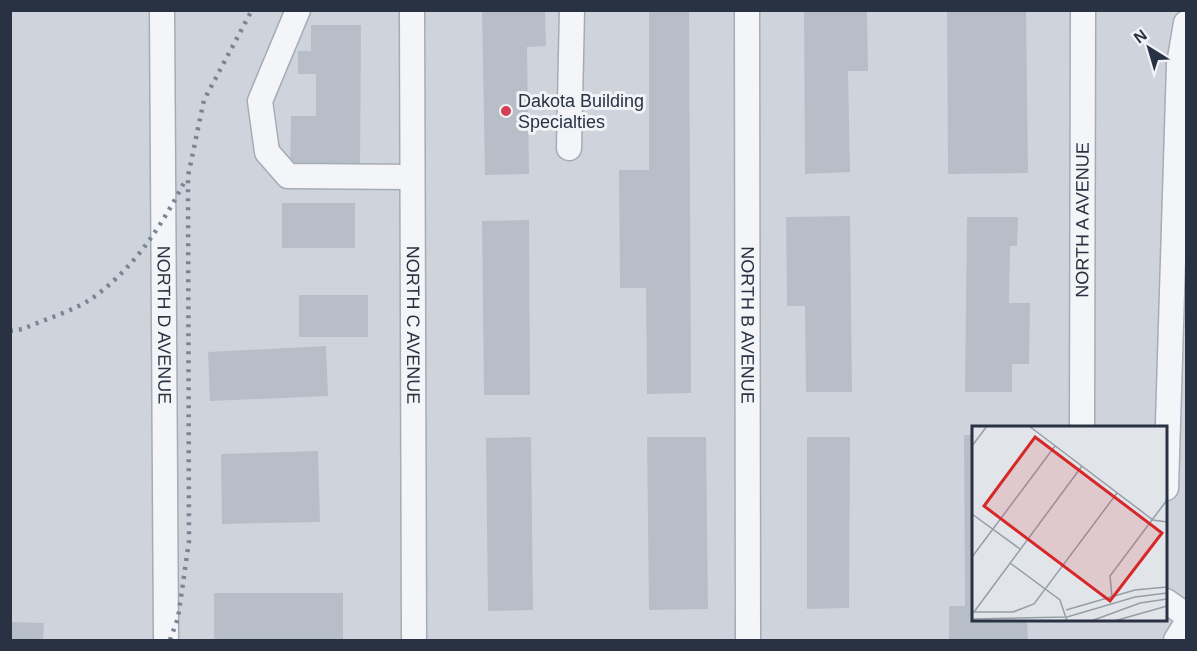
<svg xmlns="http://www.w3.org/2000/svg" width="1197" height="651" viewBox="0 0 1197 651" font-family="Helvetica,sans-serif">
  <style>
    .built { fill: #cfd4dc; fill-rule: evenodd }
    .building { fill: #b8bec8 }
    .lines { fill: none; stroke-linecap: round; stroke-linejoin: round }
    .minor-casing { stroke: #a6acb5; stroke-width: 27 }
    .minor { stroke: #f4f5f8; stroke-width: 24 }
    .rail { stroke: #798495; stroke-width: 4.5; stroke-dasharray: 3 6; stroke-linecap: butt }
    .poi-dot { fill: #d54057; stroke: #f1f3f7; stroke-width: 2 }
    .labels { text-anchor: middle; stroke-width: 6; stroke-linejoin: round; paint-order: stroke }
    .poi-label { font-size: 18px; fill: #283243; stroke: #f1f3f7; text-anchor: start }
    .street-label { font-size: 18px; fill: #283243; stroke: #f1f3f7 }
    .inset-road { fill: none; stroke: #979da7; stroke-width: 1.5 }
    .view { fill: #d62828; fill-opacity: 0.15; stroke: #d62828; stroke-width: 3 }
    .inset-edge { fill: none; stroke: #283243; stroke-width: 3 }
  </style>
  <rect width="100%" height="100%" fill="#e1e5ea"/>
  <!-- built -->
  <path class="built" d="M10,11H1186V640H11ZM974,428H1166V620H974Z"/>
  <!-- building -->
  <path class="building" d="M482,10H545L546,46L527,47L529,174L485,175Z
    M649,10H689L691,393L647,394L646,288H620L619,170H649Z
    M804,10H867L868,71H848L850,172L805,174Z
    M947,10H1026L1028,173L948,174Z
    M311,25H361L360,170H290L291,116H316V74H298V51H311Z
    M282,203H355V248H282Z
    M850,216L852,392H806L805,306H787L786,217Z
    M967,217H1018L1017,246H1010L1009,303H1030L1029,364H1012V392H965Z
    M529,220L530,395H484L482,221Z
    M299,295H368V337H299Z
    M326,346L328,396L210,401L208,352Z
    M964,435H974V620H1027L1028,640H949V606H965Z
    M531,437L533,610L488,611L486,438Z
    M647,437H706L708,609L649,610Z
    M807,437H850L849,608L807,609Z
    M318,451L320,522L222,524L221,454Z
    M214,593H343V640H214Z
    M10,622L44,623L43,640H10Z"/>
  <g class="lines">
    <defs>
      <g id="minor">
        <path id="s1" d="M162,10L166,640"/>
        <path d="M298,10L260,101L267,152L288,176L412,177"/>
        <path id="s2" d="M412,10L414,640"/>
        <path id="s3" d="M747,10L748,640"/>
        <path d="M569,148L572,10"/>
        <path id="s4" d="M1082,428L1083,10"/>
        <path d="M1166,488L1179,64L1186,23"/>
        <path d="M1166,601L1186,615"/>
        <path d="M1176,640L1186,624"/>
      </g>
    </defs>
    <!-- minor casing -->
    <use href="#minor" class="minor-casing"/>
    <!-- minor -->
    <use href="#minor" class="minor"/>
    <!-- rail -->
    <path class="rail" d="M10,331L23,329C45,319 74,311 94,297C136,266 162,225 186,179
      M170,640L178,618L189,541L188,176L204,100L252,10"/>
  </g>
  <!-- markers -->
  <circle class="poi-dot" cx="506" cy="111" r="6"/>
  <g class="labels">
    <!-- poi labels -->
    <g class="poi-label">
      <text x="518" y="107">Dakota Building<tspan x="518" dy="21">Specialties</tspan></text>
    </g>
    <!-- street labels -->
    <g class="street-label">
      <text dy="6" stroke="none"><textPath href="#s4" startOffset="208">NORTH A AVENUE</textPath></text>
      <text dy="6" stroke="none"><textPath href="#s1" startOffset="315">NORTH D AVENUE</textPath></text>
      <text dy="6" stroke="none"><textPath href="#s2" startOffset="315">NORTH C AVENUE</textPath></text>
      <text dy="6" stroke="none"><textPath href="#s3" startOffset="315">NORTH B AVENUE</textPath></text>
    </g>
  </g>
  <!-- overview -->
  <g transform="translate(972 426)">
    <rect width="195" height="195" fill="#e1e5ea"/>
    <path class="inset-road" d="M57,0L181,94L195,96M0,20L15,0M0,88L48,123M0,131L83,20M38,137L88,174L95,195M140,171L138,150L195,74M94,184L163,164L195,161M0,186H41L62,178L145,67M2,186L110,40M0,193L95,191L163,171L195,167M119,195L168,177L195,173M142,195L195,180"/>
    <path class="view" d="M63,11L190,107L138,175L12,80Z"/>
    <rect width="195" height="195" class="inset-edge"/>
  </g>
  <!-- border -->
  <rect width="1197" height="651" fill="none" stroke="#283243" stroke-width="24"/>
  <!-- north arrow -->
  <g transform="translate(1149 48) rotate(323)" stroke="#f1f3f7" stroke-width="4.5" paint-order="stroke">
  <path d="M0-4.5L10 22L0 15L-10 22Z" fill="#283243"/>
  <text y="-9" font-size="16" font-weight="bold" text-anchor="middle" fill="#283243">N</text>
  </g>
</svg>
